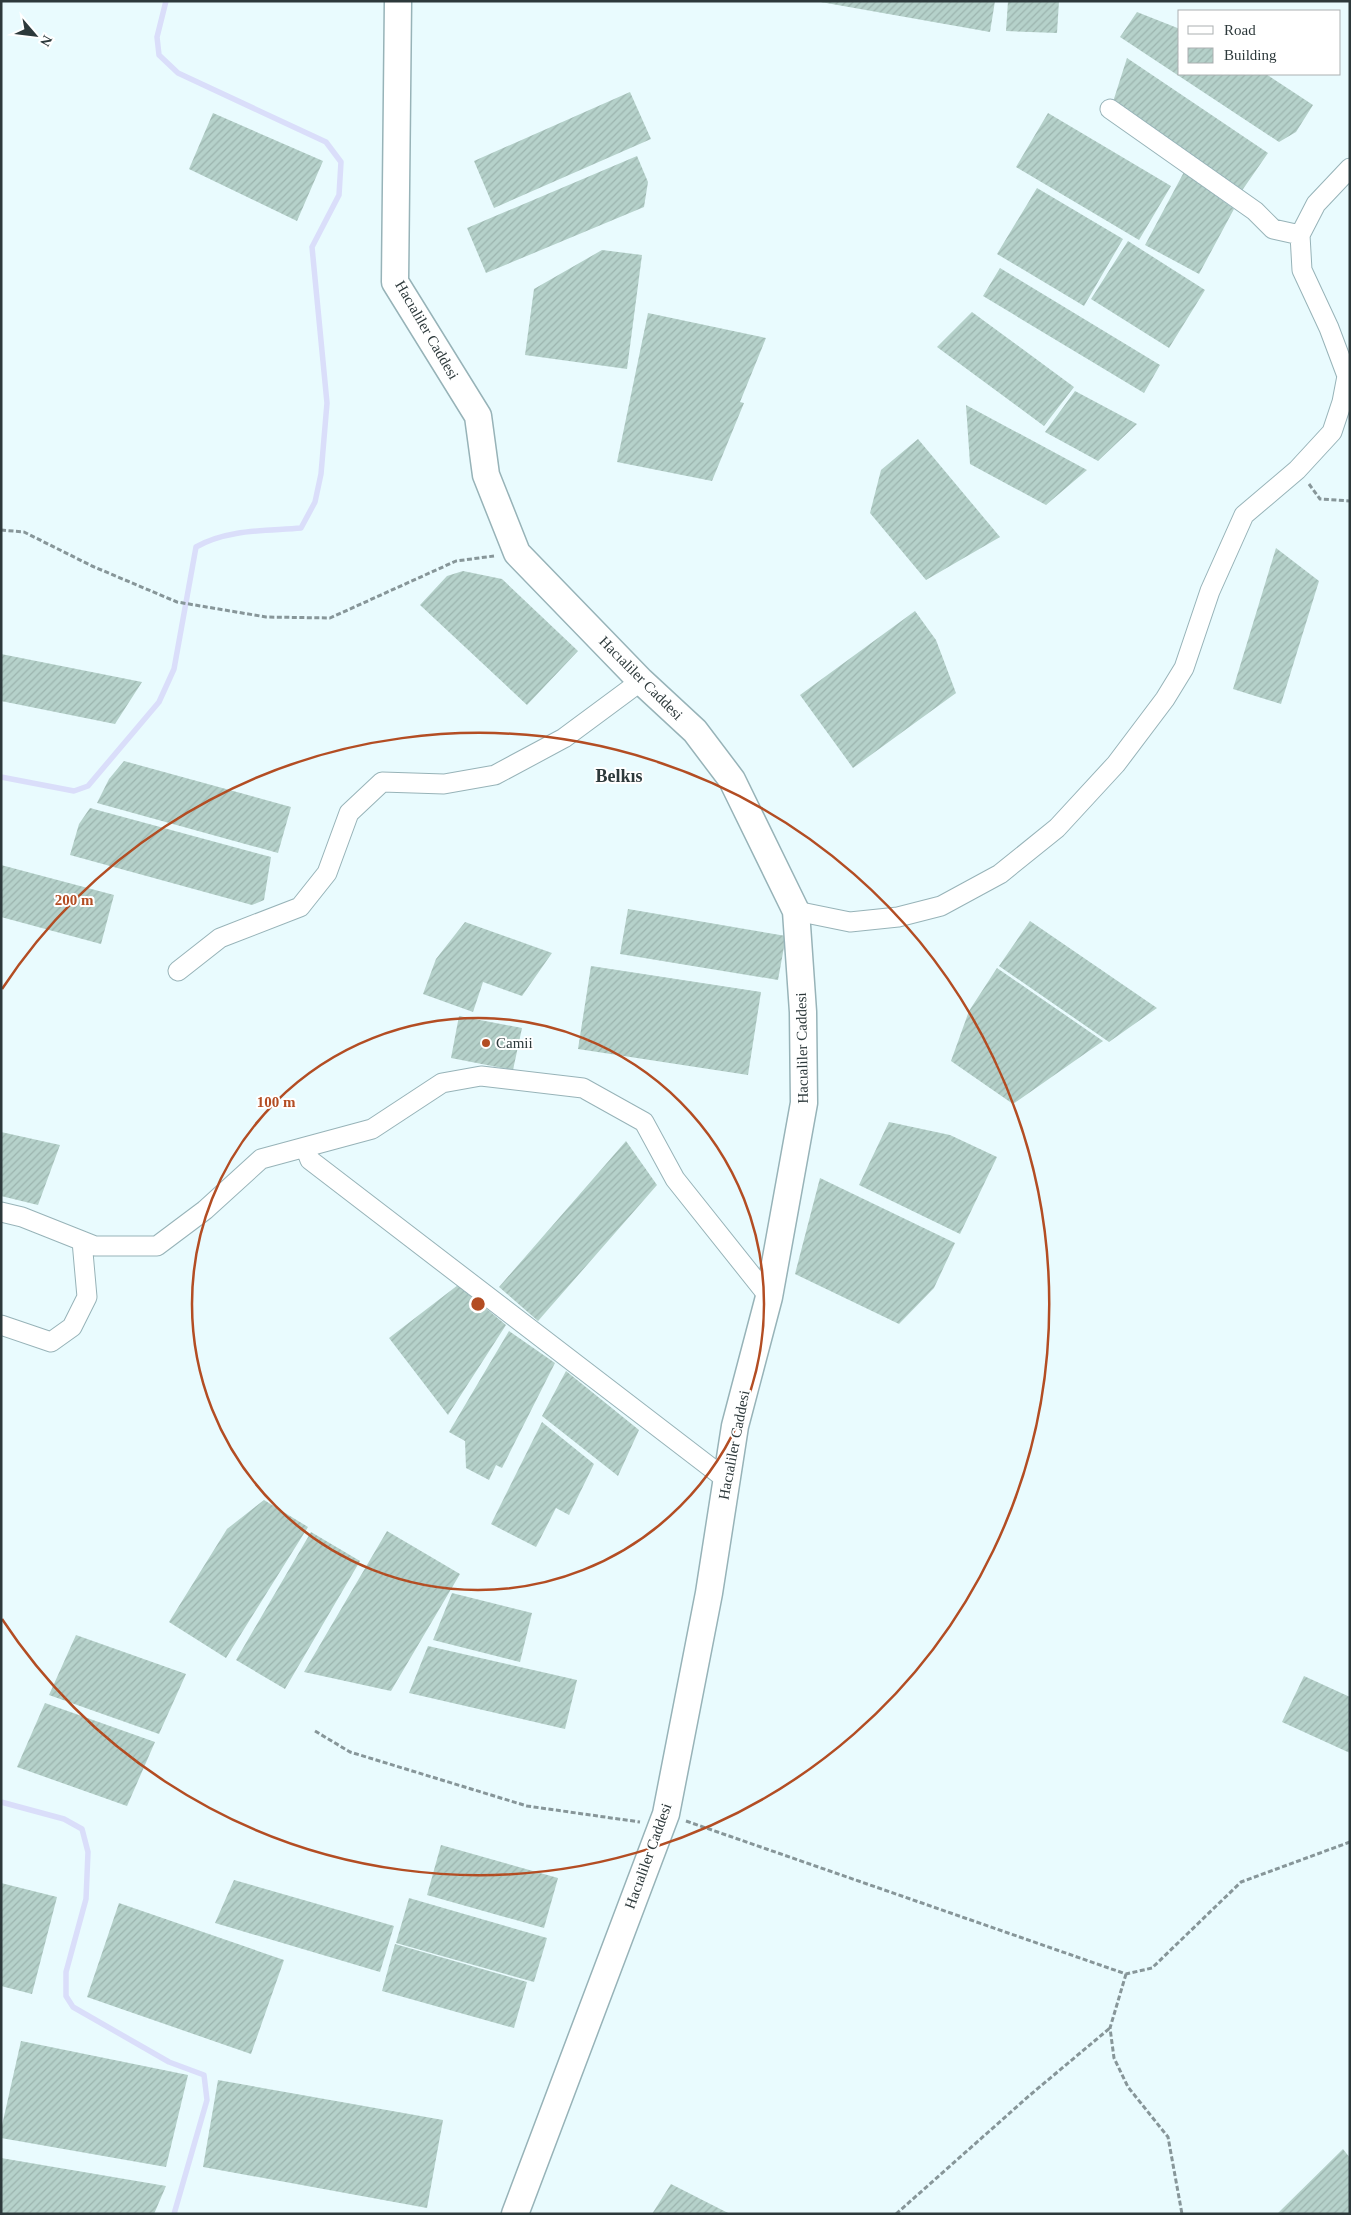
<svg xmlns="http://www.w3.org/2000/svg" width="1351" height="2215" viewBox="0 0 1351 2215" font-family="'Times New Roman',serif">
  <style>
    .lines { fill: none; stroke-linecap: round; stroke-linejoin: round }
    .stream { stroke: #dadefa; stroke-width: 5.5 }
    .building { fill: url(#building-hatch) }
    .street-casing { stroke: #97b3b8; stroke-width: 21 }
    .secondary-casing { stroke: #97b3b8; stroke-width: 29 }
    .path { stroke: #879699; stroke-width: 3; stroke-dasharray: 5 2.5; stroke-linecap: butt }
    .street { stroke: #fff; stroke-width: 19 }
    .secondary { stroke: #fff; stroke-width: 26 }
    .ring { fill: none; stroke: #b34d23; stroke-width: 2.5 }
    .poi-dot { fill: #b34d23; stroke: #fff; stroke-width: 2 }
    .labels { text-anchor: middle; stroke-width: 4; stroke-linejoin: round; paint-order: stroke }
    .street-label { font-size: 15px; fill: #2d393b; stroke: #fff }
    .poi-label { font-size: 15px; fill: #2d393b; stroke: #fff; text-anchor: start }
    .quarter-label { font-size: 18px; font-weight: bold; fill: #2d393b; stroke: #fff }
    .centre { fill: #b34d23; stroke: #fff; stroke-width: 2.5 }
    .ring-label { font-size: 15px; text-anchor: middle; font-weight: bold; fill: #b34d23; stroke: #fff; stroke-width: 4; stroke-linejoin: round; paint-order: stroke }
  </style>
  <defs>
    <pattern id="building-hatch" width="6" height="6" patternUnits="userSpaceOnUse" patternTransform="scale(1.25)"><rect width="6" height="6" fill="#b5d1ca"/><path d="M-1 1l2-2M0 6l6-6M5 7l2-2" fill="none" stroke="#9cb4ae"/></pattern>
  </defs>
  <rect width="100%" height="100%" fill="#e9fbfe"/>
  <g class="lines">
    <!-- stream -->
    <path class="stream" d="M1,777L74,791L88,786L159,702L174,669L196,547C227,529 267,531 301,528L315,502L321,474L327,403L312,247L339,195L341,162L326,142L178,73L159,55L157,37L166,1
      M1,1802L64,1819L82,1829L88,1852L86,1899L66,1972V1996L73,2007L169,2062L204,2075L207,2100L174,2214"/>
  </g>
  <!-- building -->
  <path class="building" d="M815,1H995L990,32Z
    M1008,1H1059L1057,33L1006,31Z
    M1137,12L1180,29V74H1266L1313,105L1296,132L1279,142L1120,37Z
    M1127,58L1268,153L1241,192L1112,105Z
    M630,92L651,139L494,208L474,161Z
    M213,113L323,161L297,221L189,169Z
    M1048,113L1171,186L1139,240L1016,167Z
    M637,156L648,182L644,207L486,273L467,228Z
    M1184,172L1234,209L1199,274L1145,245Z
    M1037,188L1123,239L1084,306L997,254Z
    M1128,241L1205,290L1169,348L1091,299Z
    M602,250L642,255L627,369L525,355L534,289Z
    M1000,268L1160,365L1144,393L983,296Z
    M972,312L1074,387L1044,426L937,347Z
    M648,313L766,338L740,402L744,403L712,481L617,462Z
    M1075,391L1137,424L1098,461L1045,432Z
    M966,405L1087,470L1046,505L970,464Z
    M918,439L1000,537L926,580L870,513L881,470Z
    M1276,548L1319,581L1281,704L1233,689Z
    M463,571L502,579L578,651L527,705L420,605L447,576Z
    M915,611L936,640L956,693L853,768L800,695Z
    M1,654L142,682L115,724L1,701Z
    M124,761L291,807L278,853L97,803L109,779Z
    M90,808L271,857L264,900L252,905L70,855L79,824Z
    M1,865L114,895L101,944L1,917Z
    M628,909L786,936L778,980L620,954Z
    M1030,921L1157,1008L1109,1042L999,966Z
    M465,922L552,953L522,996L483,982L473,1012L423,994L436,959Z
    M591,966L761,992L748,1075L578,1049Z
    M997,968L1103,1041L1013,1104L951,1061L969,1011Z
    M459,1016L522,1028L513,1070L451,1058Z
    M889,1122L950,1135L997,1157L960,1234L859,1185Z
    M1,1132L60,1145L38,1205L1,1196Z
    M626,1141L657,1185L538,1321L499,1287Z
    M820,1178L955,1243L934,1288L899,1324L795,1274Z
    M458,1285L506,1325L448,1415L389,1338Z
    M509,1331L555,1363L502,1468L496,1465L489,1480L466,1468L465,1441L449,1432Z
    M566,1371L639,1430L618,1476L542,1416Z
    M542,1422L594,1464L569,1515L556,1508L536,1547L491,1524Z
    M264,1500L308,1527L226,1658L169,1622L227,1529Z
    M387,1531L460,1574L391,1691L304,1672Z
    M311,1532L360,1561L285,1689L236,1660Z
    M452,1593L532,1613L520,1662L433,1640Z
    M76,1635L186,1674L159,1734L49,1695Z
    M428,1646L577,1680L565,1729L409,1693Z
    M1304,1676L1350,1697V1753L1282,1722Z
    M45,1703L155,1742L127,1806L17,1767Z
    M441,1845L558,1878L544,1928L427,1895Z
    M234,1880L394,1926L380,1972L215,1923Z
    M1,1883L57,1897L32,1994L1,1986Z
    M409,1898L547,1938L534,1982L396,1943Z
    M119,1903L284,1960L251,2054L87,1997Z
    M395,1944L527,1982L514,2028L382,1991Z
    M21,2041L188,2075L166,2167L1,2138V2130Z
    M218,2080L443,2120L427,2208L203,2167Z
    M1343,2149L1350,2158V2214H1277Z
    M1,2158L166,2186L154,2214H1Z
    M671,2184L730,2214H652Z"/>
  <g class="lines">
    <defs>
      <path id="street" d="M1110,109L1255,211L1273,229L1300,235
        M796,911L850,922L898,917L941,906L1000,874L1057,828L1116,764L1165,699L1184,668L1210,591L1244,515L1297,470L1332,432L1342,402L1347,376L1329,328L1302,270L1300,235L1316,204L1350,168
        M178,971L220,938L300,907L327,873L349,813L382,782L444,784L495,775L564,738L641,681
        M305,1147L310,1160L727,1480
        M1,1212L22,1217L95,1246H157L205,1210L261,1159L372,1129L442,1083L481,1076L583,1088L644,1122L675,1179L769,1297
        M1,1325L51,1342L72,1327L87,1297L82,1241"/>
      <path id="secondary" d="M398,1L395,282L478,416L486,475L517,553L641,681L695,731L732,780L796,911L803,1012L804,1103L769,1297L735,1426L709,1593L666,1814L515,2214"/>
    </defs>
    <!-- street casing -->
    <use href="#street" class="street-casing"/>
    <!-- secondary casing -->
    <use href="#secondary" class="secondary-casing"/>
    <!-- path -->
    <path class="path" d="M1309,484L1320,499L1350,501
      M1,530L24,532L92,566L177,602L266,617L330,618L456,561L494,556
      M315,1731L350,1752L527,1806L640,1822
      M686,1821L1126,1974L1152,1968L1241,1882L1350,1842
      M1126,1974L1110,2028L1114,2058L1128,2087L1168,2137L1182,2214
      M896,2214L1030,2095L1110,2028"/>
    <!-- street -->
    <use href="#street" class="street"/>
    <!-- secondary -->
    <use href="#secondary" class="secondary"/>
  </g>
  <!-- distance rings -->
  <g class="ring">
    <circle cx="478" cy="1304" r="286"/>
    <path d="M2 989A571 571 0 1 1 2 1619"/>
  </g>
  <!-- markers -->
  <circle class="poi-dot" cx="486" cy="1043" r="5"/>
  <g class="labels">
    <!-- street labels -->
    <g class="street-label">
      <text transform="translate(427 330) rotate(60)" y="5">Hacıaliler Caddesi</text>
      <text transform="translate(641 678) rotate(45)" y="5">Hacıaliler Caddesi</text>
      <text transform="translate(802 1048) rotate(-91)" y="5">Hacıaliler Caddesi</text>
      <text transform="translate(734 1445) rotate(-79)" y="5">Hacıaliler Caddesi</text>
      <text transform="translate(648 1856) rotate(-70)" y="5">Hacıaliler Caddesi</text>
    </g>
    <!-- poi labels -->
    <g class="poi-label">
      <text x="496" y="1048">Camii</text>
    </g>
    <!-- quarter labels -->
    <g class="quarter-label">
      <text x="619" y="782">Belkıs</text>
    </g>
  </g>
  <circle cx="478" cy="1304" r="8" class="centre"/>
  <g class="ring-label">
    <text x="74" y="905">200 m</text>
    <text x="276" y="1107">100 m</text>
  </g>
  <!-- border -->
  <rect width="1351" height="2215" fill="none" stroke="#2d393b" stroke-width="5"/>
  <!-- legend -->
  <rect x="1178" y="10" width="162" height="65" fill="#ffffff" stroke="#abb0b1"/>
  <rect x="1188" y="26" width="25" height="8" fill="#ffffff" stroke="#abb0b1"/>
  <text x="1224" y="35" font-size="15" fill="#2d393b">Road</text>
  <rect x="1188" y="48" width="25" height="15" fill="url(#building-hatch)" stroke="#abb0b1"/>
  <text x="1224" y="60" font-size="15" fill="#2d393b">Building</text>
  <!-- north arrow -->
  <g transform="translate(35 35) rotate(118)" stroke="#ffffff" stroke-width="4" paint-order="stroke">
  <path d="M0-4L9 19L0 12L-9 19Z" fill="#2d393b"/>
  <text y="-8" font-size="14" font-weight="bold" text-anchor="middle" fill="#2d393b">N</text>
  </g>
</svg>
